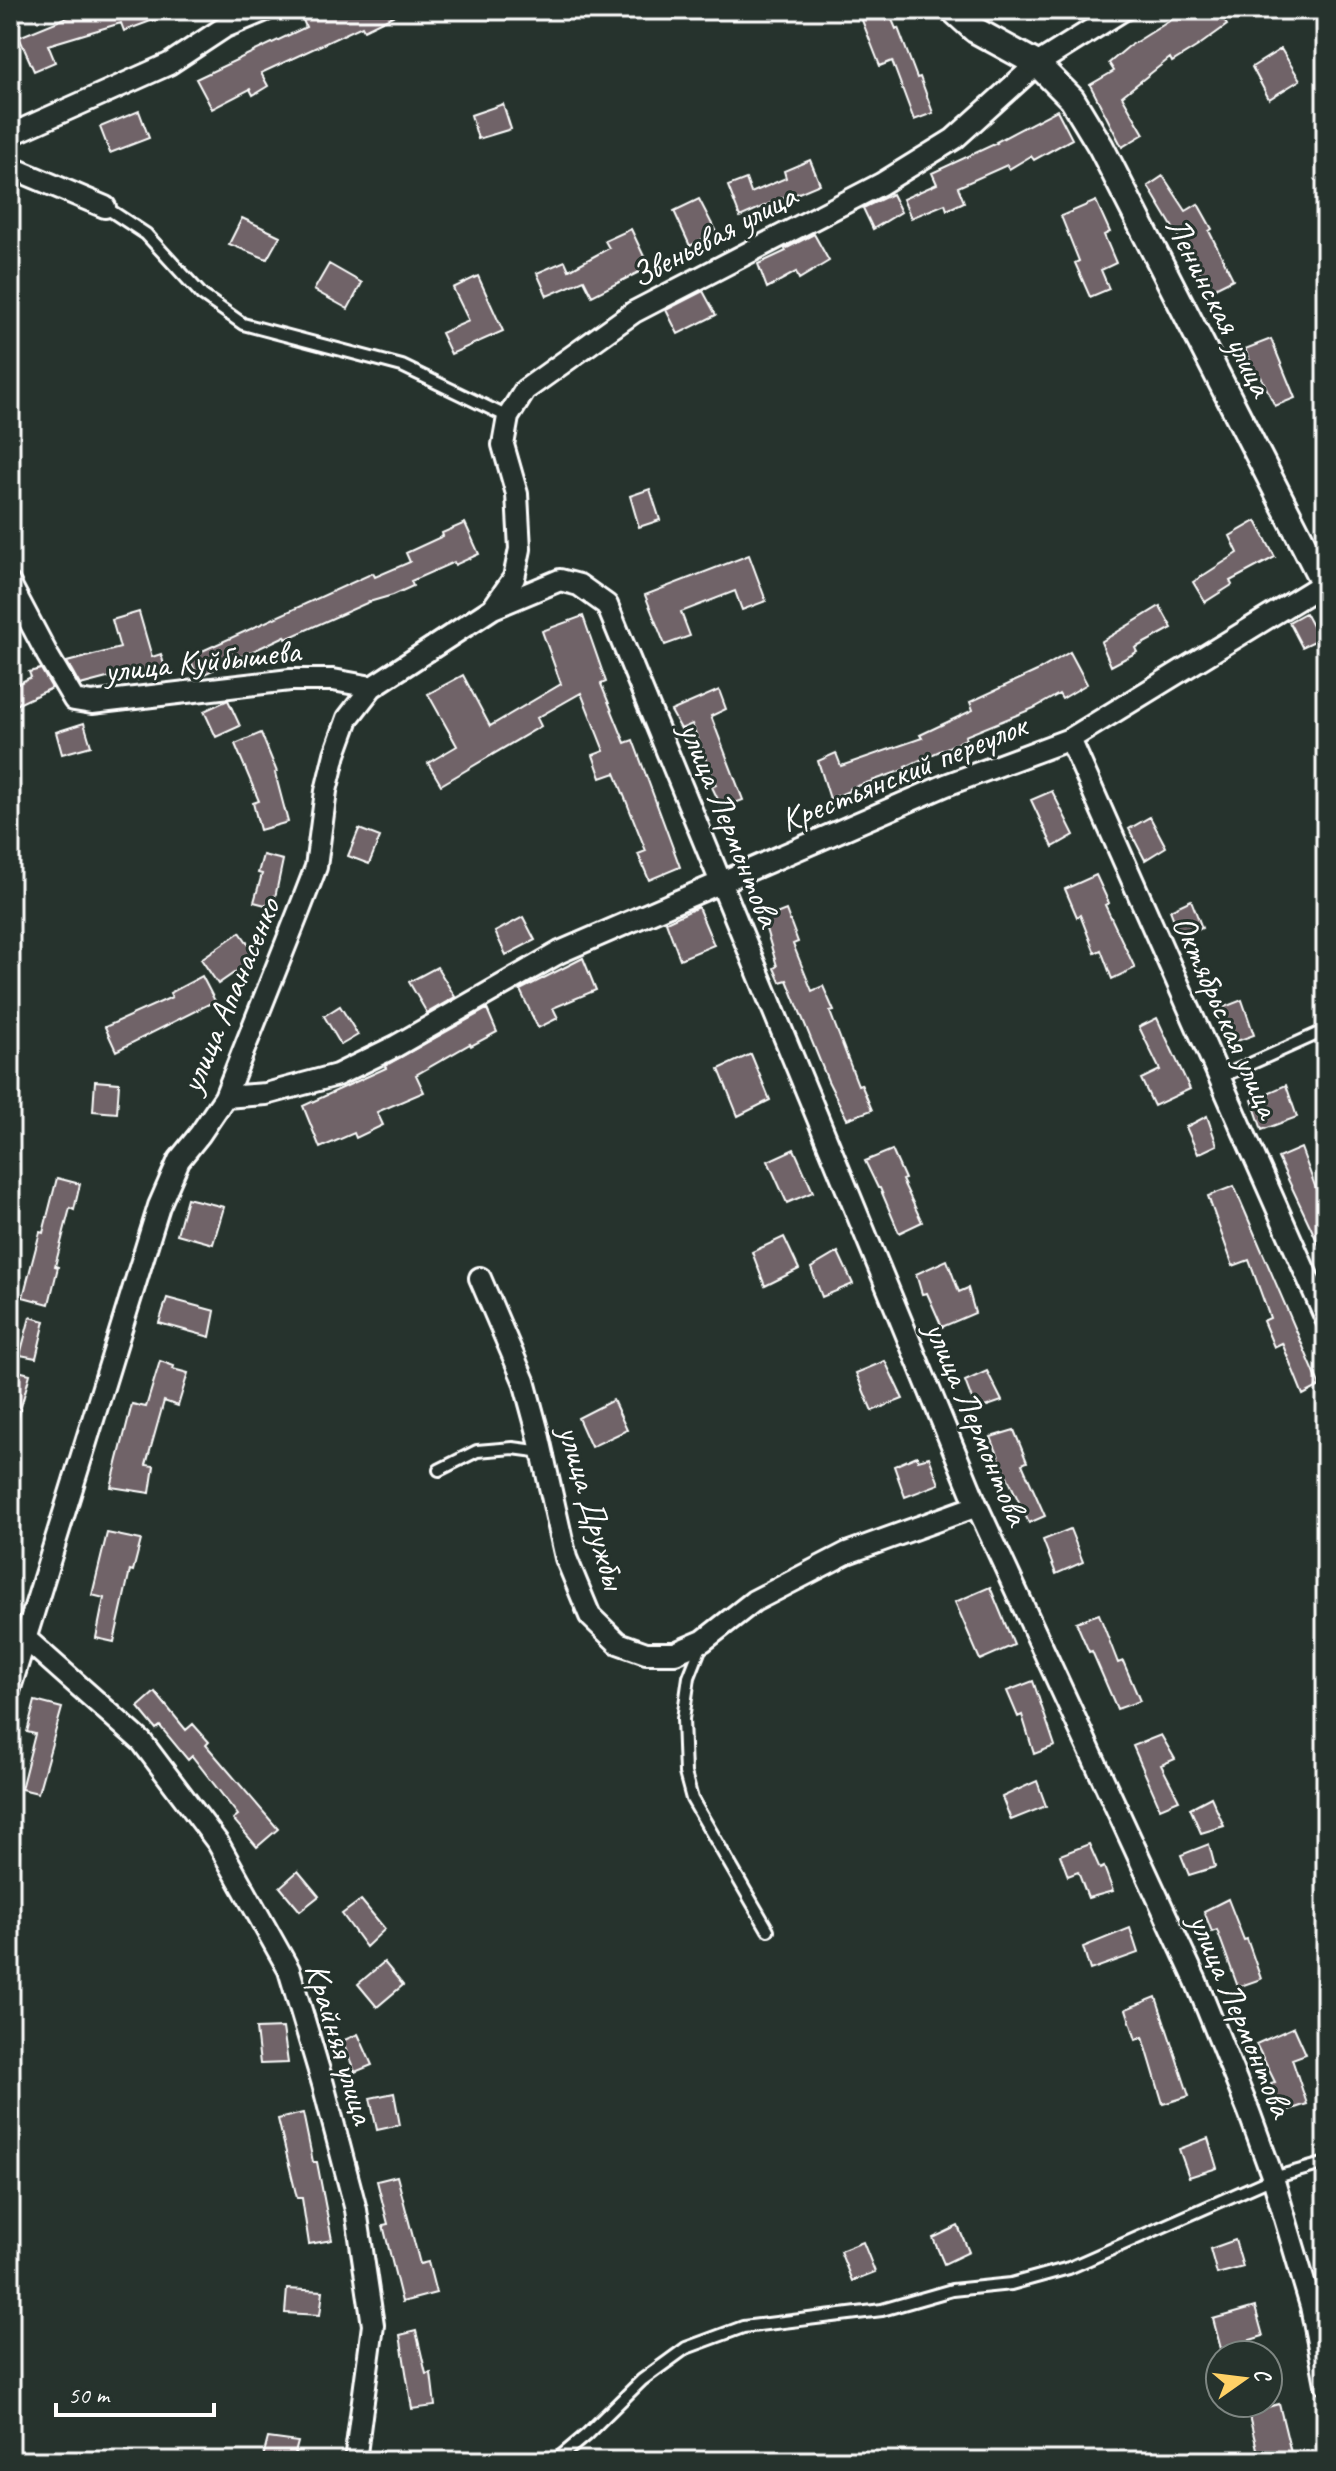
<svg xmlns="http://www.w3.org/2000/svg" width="1336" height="2471" viewBox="0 0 1336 2471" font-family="Caveat,sans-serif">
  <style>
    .building { fill: #706467; stroke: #fff; stroke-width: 2 }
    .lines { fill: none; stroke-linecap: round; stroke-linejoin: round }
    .service-casing { stroke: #fff; stroke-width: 16 }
    .minor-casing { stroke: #fff; stroke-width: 26 }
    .tertiary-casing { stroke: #fff; stroke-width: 30 }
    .service { stroke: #26332d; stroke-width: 10 }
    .minor { stroke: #26332d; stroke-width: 20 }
    .tertiary { stroke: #26332d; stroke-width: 24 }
    .labels { text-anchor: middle; stroke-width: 6; stroke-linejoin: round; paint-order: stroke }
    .street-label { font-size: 34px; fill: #fff; stroke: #26332d }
  </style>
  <rect width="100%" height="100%" fill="#26332d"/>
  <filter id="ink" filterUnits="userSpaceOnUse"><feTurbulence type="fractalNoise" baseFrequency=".0125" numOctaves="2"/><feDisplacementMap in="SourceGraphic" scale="16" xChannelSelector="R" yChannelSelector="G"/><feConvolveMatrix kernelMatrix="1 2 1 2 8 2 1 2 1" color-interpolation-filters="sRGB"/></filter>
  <g filter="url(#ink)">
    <!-- building -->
    <path class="building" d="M65,10H175V12L124,31L121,23L48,45L55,62L34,71L19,37L68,17Z
      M328,10H405L364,30L362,26L261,73L268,86L253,95L250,89L212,109L196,79L306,27L303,20Z
      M858,10H888L896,29L898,28L917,78L920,77L933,113L914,120L892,61L880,66Z
      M1194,10H1247L1225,22L1227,25L1198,46L1172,62L1170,58L1122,96L1144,134L1122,147L1090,85L1114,71L1109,63L1128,47L1179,15L1181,18Z
      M1281,49L1300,80L1269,99L1252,67Z
      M503,104L511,129L478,139L471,115Z
      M1057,110L1072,139L1034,160L1031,156L1009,169L1007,165L958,187L964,202L947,210L945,204L911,218L903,199L937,184L932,173L997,143L996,142Z
      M139,111L149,138L110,153L100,127Z
      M810,160L820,184L794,195L793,193L740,217L728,186L746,179L751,193L786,178L784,171Z
      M1163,176L1186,211L1198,204L1212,229L1209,231L1233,279L1209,291L1187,246L1185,248L1148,186Z
      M892,194L901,212L873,229L863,208Z
      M699,199L716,232L690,246L674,211Z
      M1096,201L1110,232L1104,235L1116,263L1101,270L1109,289L1090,297L1075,263L1079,261L1061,216Z
      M242,218L280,236L267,259L229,244Z
      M631,229L649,267L592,296L584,280L547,296L537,273L565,261L569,270L609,248L605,241Z
      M814,234L829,261L799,279L796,272L767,288L758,264L786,251L785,249Z
      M329,264L362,283L348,309L314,290Z
      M478,276L503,331L451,354L441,333L469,321L453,288Z
      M703,291L716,315L678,334L666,310Z
      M1271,339L1295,398L1275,406L1261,377L1257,378L1245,349Z
      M650,489L660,520L639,527L630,496Z
      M1256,521L1275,557L1230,581L1232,585L1205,602L1193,582L1238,553L1230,536Z
      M465,523L479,554L455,565L454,562L411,581L413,586L393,595L369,602L286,639L285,636L198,677L189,657L373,573L375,577L410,562L406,553L443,536L442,533Z
      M749,555L766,601L742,610L735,591L681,612L690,636L665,645L645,595Z
      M1160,606L1172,628L1135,648L1137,652L1111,666L1101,642Z
      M139,612L152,657L161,654L166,672L137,680L134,671L80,685L67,662L120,648L112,620Z
      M1305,613L1319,639L1302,647L1289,622Z
      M583,616L606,682L601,684L625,743L633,740L680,867L649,880L638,854L646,851L615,773L601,778L593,755L604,751L581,693L537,718L541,726L441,785L428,763L457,746L428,694L463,675L490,726L561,684L542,631Z
      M1070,652L1087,684L1062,699L1059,694L1034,708L965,736L966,739L905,767L906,769L849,789V791L830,799L818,761L836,753L841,766L922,738L920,735L973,710L970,702L1037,671Z
      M41,669L52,688L10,708V688L31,677L29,672Z
      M719,690L726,709L711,716L743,800L722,808L712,787L716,785L692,724L681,729L671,711Z
      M228,700L240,726L216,737L204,711Z
      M84,723L91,746L62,754L56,732Z
      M261,733L277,772L275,773L288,822L260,830L253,803L259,801L235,744Z
      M1052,791L1074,835L1053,847L1031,800Z
      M1150,817L1166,847L1145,860L1129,829Z
      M359,829L380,837L369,864L348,856Z
      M263,855L283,860L273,907L254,902L262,874L258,873Z
      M1096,875L1109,903L1105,905L1135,968L1112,979L1101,950L1095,953L1080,915L1077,917L1065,889Z
      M1191,900L1202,928L1181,938L1170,910Z
      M698,907L714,945L680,959L666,922Z
      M786,910L798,942L793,944L812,991L823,986L834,1011L830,1012L858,1085L861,1084L872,1110L847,1119L828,1081L787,980L780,982L774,968L777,966L763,919Z
      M523,917L535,940L506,955L495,932Z
      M240,932L257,957L218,984L201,959Z
      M583,958L596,990L553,1008L558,1018L538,1028L520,990Z
      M437,967L455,997L427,1013L409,982Z
      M202,976L215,1001L116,1051L105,1027L172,997L170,993Z
      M1242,1000L1254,1035L1226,1045L1214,1011Z
      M340,1006L358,1035L341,1045L324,1016Z
      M487,1009L497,1032L471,1046L470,1044L416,1075L424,1092L377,1112L383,1125L356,1138L354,1133L320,1148L303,1106L386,1068L385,1066Z
      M1157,1018L1190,1089L1154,1106L1141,1079L1160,1070L1139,1027Z
      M751,1054L770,1100L738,1116L719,1069Z
      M95,1081L119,1083L117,1113L93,1111Z
      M1286,1085L1297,1117L1262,1130L1252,1100Z
      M1207,1116L1217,1145L1198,1154L1186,1127Z
      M1301,1148L1318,1194L1326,1191V1260L1278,1158Z
      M794,1149L813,1192L787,1203L768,1161Z
      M892,1150L905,1179L902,1180L922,1222L899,1233L880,1188H878L865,1161Z
      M57,1178L80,1184L74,1210L70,1208L55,1266L58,1267L49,1304L23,1297L40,1232L43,1233Z
      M1234,1186L1320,1386L1303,1395L1282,1343L1274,1347L1263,1321L1270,1318L1249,1260L1233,1266L1208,1196Z
      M187,1198L224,1207L213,1244L177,1234Z
      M784,1237L799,1269L765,1286L752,1252Z
      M838,1252L853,1284L822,1297L811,1268Z
      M947,1260L959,1292L968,1288L975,1313L942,1327L927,1293L922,1294L916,1274Z
      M167,1298L215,1311L210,1337L159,1323Z
      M30,1317L45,1321L36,1358L20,1355Z
      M160,1361L174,1366L173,1369L188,1373L178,1406L164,1401L146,1465L154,1466L150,1493L111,1487L132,1404L146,1407Z
      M885,1361L903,1399L872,1411L856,1373Z
      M10,1369L30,1374L15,1429L10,1428Z
      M987,1371L1002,1401L976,1410L965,1381Z
      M613,1400L627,1430L591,1447L578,1418Z
      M1014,1430L1027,1462L1022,1464L1045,1516L1029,1523L1004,1470L991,1437Z
      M917,1456L918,1460L929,1457L939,1484L905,1497L894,1466Z
      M1070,1529L1083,1562L1056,1574L1043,1540Z
      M107,1533L141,1540L133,1571L130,1570L114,1642L96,1638L104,1598L92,1595Z
      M990,1587L1014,1645L980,1660L955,1602Z
      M1099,1614L1118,1663L1123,1661L1140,1701L1117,1709L1092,1651L1089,1652L1076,1622Z
      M1033,1681L1055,1746L1034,1754L1022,1715L1018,1717L1007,1691Z
      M155,1692L186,1730L193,1724L209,1742L206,1745L278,1829L257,1847L233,1819L238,1815L192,1756L188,1760L160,1726L156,1729L138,1707Z
      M35,1701L62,1708L38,1793L21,1789L35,1734L27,1732Z
      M1161,1735L1175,1759L1161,1765L1179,1800L1160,1808L1133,1746Z
      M1037,1781L1046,1806L1011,1820L1002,1797Z
      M1211,1797L1224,1826L1201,1833L1190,1808Z
      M1089,1844L1100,1869L1104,1867L1113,1891L1088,1898L1078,1872L1068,1876L1060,1855Z
      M1209,1844L1215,1867L1189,1875L1181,1855Z
      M298,1871L319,1896L300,1911L280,1887Z
      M1228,1899L1244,1940L1247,1939L1261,1979L1238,1987L1217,1930L1212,1932L1204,1911Z
      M361,1900L385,1929L366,1947L342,1914Z
      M1130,1928L1138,1953L1090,1970L1083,1947Z
      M384,1962L403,1985L377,2007L358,1984Z
      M1156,1997L1189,2096L1163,2104L1143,2037L1136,2040L1126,2009Z
      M1294,2027L1306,2054L1292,2059L1307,2104L1280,2113L1271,2083L1275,2082L1256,2044Z
      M283,2028L288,2063L260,2064L256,2029Z
      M358,2034L372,2065L355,2072L342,2041Z
      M394,2093L400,2125L377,2130L370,2098Z
      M303,2113L313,2162H317L332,2240L309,2244L302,2198H297L278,2119Z
      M1208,2138L1217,2168L1189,2177L1179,2149Z
      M397,2176L420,2264L428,2262L436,2293L402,2302L383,2225L388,2224L377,2181Z
      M958,2226L969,2252L944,2264L933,2238Z
      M1235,2240L1243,2267L1217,2274L1210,2249Z
      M863,2242L875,2272L852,2281L840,2251Z
      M287,2289L323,2291L320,2315L285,2313Z
      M1255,2307L1263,2336L1221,2349L1213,2319Z
      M416,2331L426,2374L431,2373L435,2406L412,2409L400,2335Z
      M1279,2404L1293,2461H1260L1248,2412Z
      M268,2438L298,2442L293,2461H262Z"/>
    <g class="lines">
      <defs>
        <path id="service" d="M1089,10L1097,26
          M105,207L146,234L202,295L243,324L402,366L508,417
          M1219,1078L1326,1030
          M439,1470L477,1451L513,1448L543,1452
          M702,1644L689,1677L683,1719L685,1773L692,1799L768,1930
          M555,2461L586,2435L642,2380L686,2348L743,2327L882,2310L952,2290L1011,2284L1069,2268L1273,2178L1326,2163"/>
        <path id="minor" d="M10,135L169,64L225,27L266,10
          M10,167L105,207
          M10,584L48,656L74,700L92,703L290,680H333L372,687
          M493,608L514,578L520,549L517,494L503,445L508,417L525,390L634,312L881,184L954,139L1037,64L1123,10
          M1070,739L1326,1319
          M225,1097L266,1094L337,1075L396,1046L560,952L946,785L1070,739L1326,582
          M480,1278L524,1381L537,1429L566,1558L590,1616L618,1643L646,1653H675L703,1641L754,1601L847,1553L977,1506
          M25,1638L142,1742L218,1843L289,1970L323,2084L356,2210L373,2325L355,2461
          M10,1688L159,1206L179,1160L200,1134L225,1097L299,911L316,867L326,791L335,754L348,718L372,687L493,608L560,580L579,585L607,605L977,1506L1196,1981L1249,2112L1273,2178L1311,2306L1326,2384"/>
        <path id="tertiary" d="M953,10L975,30L1037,64L1072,99L1101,147L1326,588"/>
      </defs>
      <!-- service casing -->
      <use href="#service" class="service-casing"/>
      <!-- minor casing -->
      <use href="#minor" class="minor-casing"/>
      <!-- tertiary casing -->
      <use href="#tertiary" class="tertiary-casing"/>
      <!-- service -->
      <use href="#service" class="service"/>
      <!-- minor -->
      <use href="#minor" class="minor"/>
      <!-- tertiary -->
      <use href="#tertiary" class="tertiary"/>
    </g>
  </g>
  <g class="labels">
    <!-- street labels -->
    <g class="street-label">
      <text transform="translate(713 235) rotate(-28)" y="12">Звеньевая улица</text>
      <text transform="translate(1220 306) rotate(63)" y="12">Ленинская улица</text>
      <text transform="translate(202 660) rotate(-6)" y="12">улица Куйбышева</text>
      <text transform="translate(903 772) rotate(-22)" y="12">Крестьянский переулок</text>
      <text transform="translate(731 824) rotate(68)" y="12">улица Лермонтова</text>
      <text transform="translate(229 995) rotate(-67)" y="12">улица Апанасенко</text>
      <text transform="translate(1227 1016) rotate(66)" y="12">Октябрьская улица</text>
      <text transform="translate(978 1423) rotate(67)" y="12">улица Лермонтова</text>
      <text transform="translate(593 1507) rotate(74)" y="12">улица Дружбы</text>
      <text transform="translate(1242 2015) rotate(67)" y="12">улица Лермонтова</text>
      <text transform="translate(341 2043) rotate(73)" y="12">Крайняя улица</text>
    </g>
  </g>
  <!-- margin -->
  <rect width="1336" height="2471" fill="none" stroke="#26332d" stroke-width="40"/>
  <rect x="20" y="20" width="1296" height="2431" fill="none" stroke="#fff" stroke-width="3" filter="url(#ink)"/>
  <!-- north arrow -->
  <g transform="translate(1244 2379) rotate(76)"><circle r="38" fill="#26332d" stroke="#7d8581" stroke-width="2"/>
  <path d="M0-6L14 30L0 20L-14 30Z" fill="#ffd166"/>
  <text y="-12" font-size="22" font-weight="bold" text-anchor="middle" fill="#ffffff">С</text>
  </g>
  <!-- scale -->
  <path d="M56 2403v12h158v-12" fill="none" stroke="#ffffff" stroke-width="4"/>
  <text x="68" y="2403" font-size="24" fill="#ffffff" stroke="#26332d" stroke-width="6" paint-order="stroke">50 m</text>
</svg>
